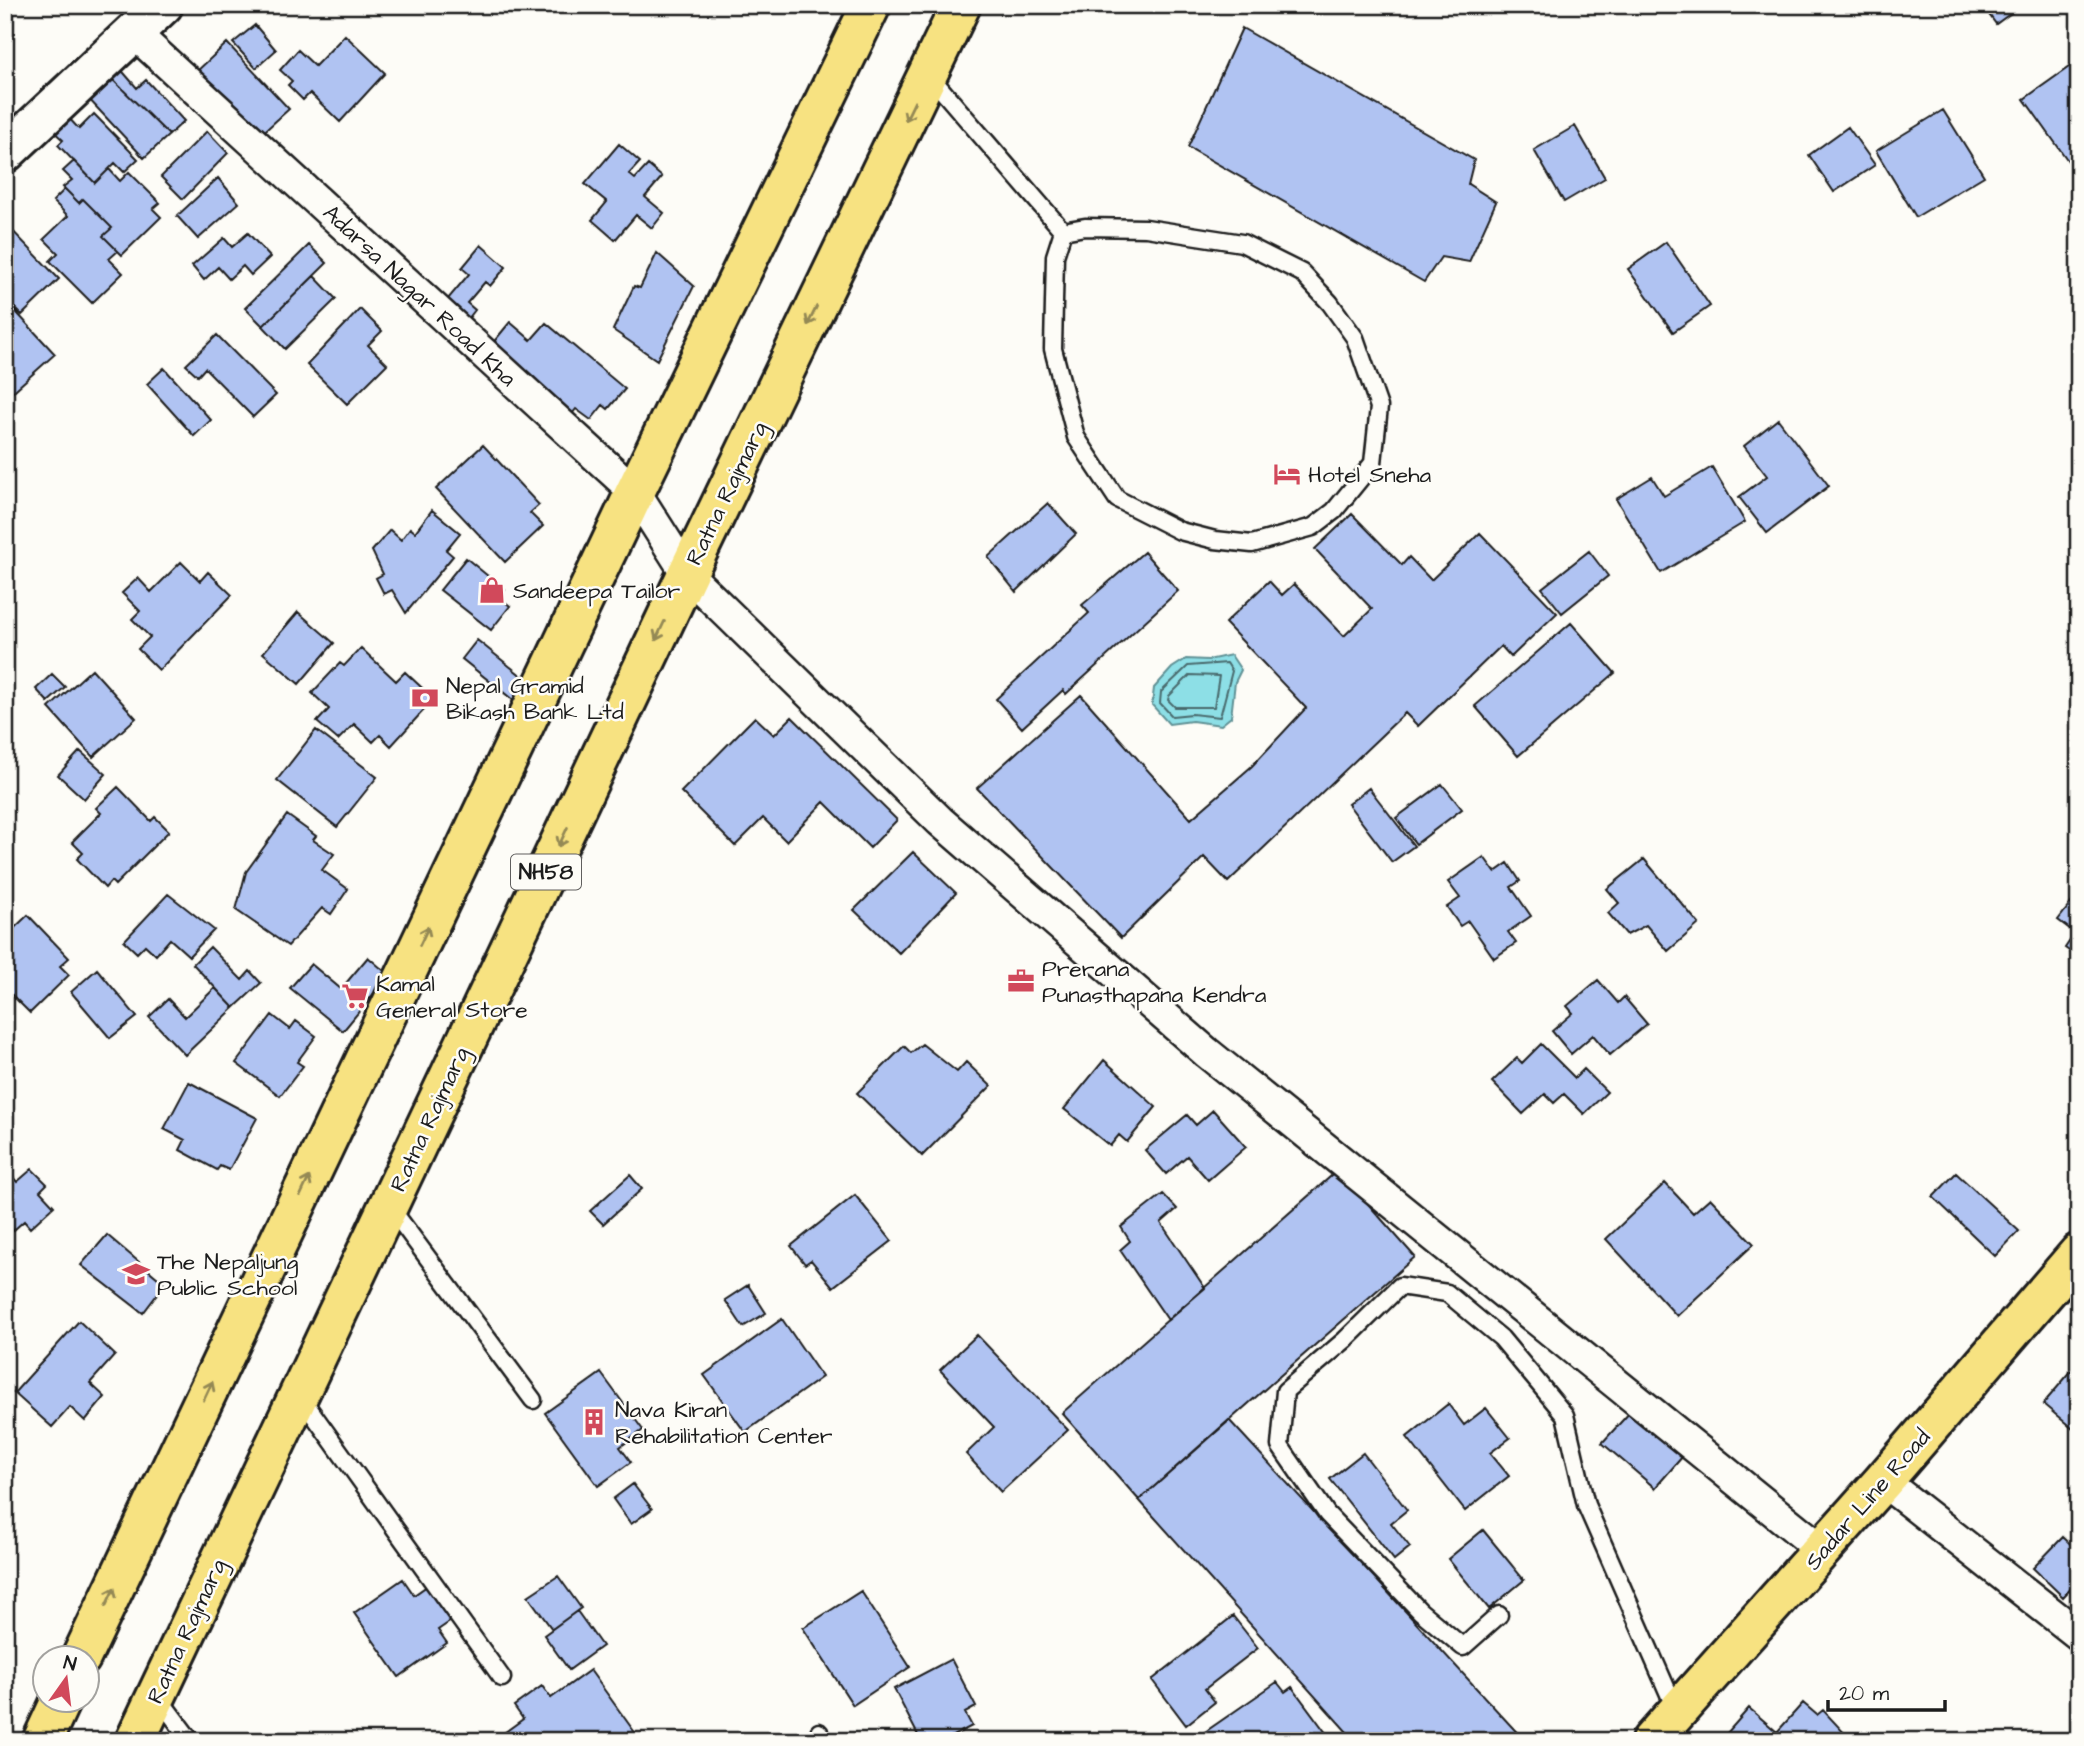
<svg xmlns="http://www.w3.org/2000/svg" width="2084" height="1746" viewBox="0 0 2084 1746" font-family="'Architects Daughter',sans-serif">
  <style>
    .water { fill: #8ddfe6; stroke: #609195; stroke-width: 2 }
    .lines { fill: none; stroke-linecap: round; stroke-linejoin: round }
    .shore { stroke: #496a6d; stroke-width: 2 }
    .building { fill: #b0c3f2; stroke: #1c1c1c; stroke-width: 2 }
    .lane-casing { stroke: #1c1c1c; stroke-width: 21 }
    .street-casing { stroke: #1c1c1c; stroke-width: 35 }
    .secondary-casing { stroke: #1c1c1c; stroke-width: 44 }
    .primary-casing { stroke: #1c1c1c; stroke-width: 44 }
    .highway-casing { stroke: #1c1c1c; stroke-width: 44 }
    .lane { stroke: #fdfcf7; stroke-width: 16 }
    .street { stroke: #fdfcf7; stroke-width: 30 }
    .secondary { stroke: #fdfcf7; stroke-width: 38 }
    .primary { stroke: #f7e281; stroke-width: 38 }
    .highway { stroke: #f7e281; stroke-width: 38 }
    .oneway { stroke: #948954 }
    .labels { text-anchor: middle; stroke-width: 5; stroke-linejoin: round; paint-order: stroke }
    .shield { fill: #fdfcf7; stroke: #605f5e; stroke-width: 2 }
    .shield-label { font-size: 21px; font-weight: bold; fill: #1c1c1c }
    .street-label { font-size: 23px; fill: #1c1c1c; stroke: #fdfcf7 }
    .poi-label { font-size: 23px; fill: #1c1c1c; stroke: #fdfcf7; text-anchor: start }
  </style>
  <rect width="100%" height="100%" fill="#fdfcf7"/>
  <filter id="ink" filterUnits="userSpaceOnUse"><feTurbulence type="fractalNoise" baseFrequency=".0143" numOctaves="2"/><feDisplacementMap in="SourceGraphic" scale="14" xChannelSelector="R" yChannelSelector="G"/><feConvolveMatrix kernelMatrix="1 2 1 2 8 2 1 2 1" color-interpolation-filters="sRGB"/></filter>
  <g filter="url(#ink)">
    <!-- water -->
    <path class="water" d="M1231,655L1241,670L1235,682L1231,717L1221,725L1192,721L1169,724L1152,705L1154,688L1172,668L1186,659L1208,660Z"/>
    <g class="lines">
      <!-- shore -->
      <path class="shore" d="M1227,663L1232,671L1220,717L1192,714L1172,716L1160,703L1161,692L1188,666Z
        M1190,675L1219,676L1214,707H1175L1168,700L1169,696Z"/>
    </g>
    <!-- building -->
    <path class="building" d="M1982,5H2022L1996,24Z
      M255,25L276,50L256,68L233,43Z
      M1242,28L1474,160L1468,184L1496,202L1469,262L1441,257L1424,282L1188,147Z
      M345,35L385,73L340,122L310,93L303,100L288,85L292,81L280,70L298,50L315,66Z
      M227,43L289,109L257,138L196,72Z
      M2079,60V170L2076,172L2024,99Z
      M118,66L137,88L146,80L184,121L169,135L108,75Z
      M108,75L169,135L144,158L86,96Z
      M1943,110L1984,176L1916,217L1876,151Z
      M94,114L138,159L124,172L115,163L95,183L58,145L63,140L51,129L66,115L79,129Z
      M1575,126L1605,178L1564,202L1534,150Z
      M1848,127L1875,165L1834,192L1809,155Z
      M207,131L228,153L183,199L161,177Z
      M619,144L640,162L629,174L635,179L648,165L662,177L645,197L664,213L652,228L636,215L615,240L592,220L607,202L585,184Z
      M74,161L95,183L109,169L120,181L129,172L160,203L153,209L161,217L122,255L103,236L112,228L83,199L79,203L63,187L72,180L63,171Z
      M218,178L239,203L198,239L177,216Z
      M65,189L79,203L83,199L112,228L103,236L118,251L109,259L123,273L92,303L50,261L58,253L44,239L68,216L53,201Z
      M5,223L59,279L22,315L5,298Z
      M248,233L270,257L251,275L243,266L229,279L218,267L204,280L192,266L224,238L232,247Z
      M1666,242L1710,306L1673,332L1628,269Z
      M309,245L327,263L263,326L245,308Z
      M481,245L506,267L490,286L485,282L467,303L475,310L464,324L442,306L469,274L462,268Z
      M657,253L694,286L657,360L613,330L634,286L640,288Z
      M314,276L336,299L285,349L263,326Z
      M5,300L55,354L7,397L5,395Z
      M360,309L382,331L368,345L387,364L347,404L307,365Z
      M510,322L531,340L546,323L625,389L608,409L603,405L591,420L576,409L568,419L487,350Z
      M217,335L276,395L253,417L205,368L198,376L186,365Z
      M164,368L211,420L194,436L147,384Z
      M1778,419L1829,486L1767,533L1739,497L1767,476L1744,446Z
      M483,445L539,505L530,513L543,526L505,562L436,489Z
      M1712,467L1745,522L1661,573L1616,499L1652,477L1664,496Z
      M1048,503L1076,534L1016,592L988,557Z
      M432,510L460,533L446,550L453,556L406,613L392,590L384,594L376,578L383,574L372,551L390,530L401,540L410,528L415,532Z
      M1352,514L1402,565L1409,557L1431,580L1480,533L1557,613L1511,657L1501,646L1418,726L1405,713L1228,882L1204,857L1121,938L977,788L1081,695L1191,819L1252,766L1306,708L1225,623L1269,581L1282,595L1294,584L1344,636L1372,609L1315,549Z
      M1589,551L1608,576L1562,613L1542,588Z
      M1144,552L1178,591L1066,694L1063,690L1022,728L996,699L1089,613L1082,605Z
      M466,558L505,590L499,597L510,606L491,630L440,590Z
      M181,562L200,581L208,572L232,595L159,670L138,649L150,637L132,619L140,611L122,593L138,578L151,592Z
      M298,612L334,643L299,684L263,653Z
      M1571,623L1615,673L1518,756L1475,706Z
      M477,640L528,681L513,700L462,659Z
      M361,648L396,681L405,672L434,699L391,746L380,735L373,742L354,724L338,740L317,722L329,709L312,693L340,663L344,666Z
      M92,669L136,718L93,757L49,708Z
      M52,674L65,687L48,702L36,689Z
      M755,717L774,735L792,717L897,820L870,848L824,802L786,841L763,818L735,846L681,792Z
      M316,730L377,777L337,827L277,780Z
      M80,751L106,774L84,799L58,775Z
      M1442,784L1462,809L1416,844L1396,818Z
      M118,787L151,821L155,817L169,831L115,885L111,881L105,888L77,859L83,853L72,842L101,813L96,808Z
      M1369,788L1414,846L1392,862L1348,804Z
      M287,815L316,836L313,840L334,854L322,870L348,889L331,914L322,908L288,946L236,910L246,872Z
      M913,852L956,893L899,953L854,910Z
      M1484,857L1495,872L1508,863L1520,881L1511,887L1531,916L1508,932L1516,943L1494,958L1468,921L1460,926L1447,907L1460,898L1448,882Z
      M1644,859L1699,924L1668,951L1646,925L1627,935L1608,913L1619,903L1607,889Z
      M2079,893V958L2065,948L2075,933L2058,920Z
      M168,894L214,930L189,956L170,939L156,955L145,945L137,953L124,941Z
      M28,915L69,958L60,966L69,975L30,1013L5,988V937Z
      M210,947L242,980L250,971L261,983L234,1008L193,964Z
      M368,957L389,975L343,1031L290,988L311,964L341,989Z
      M97,969L137,1017L110,1038L71,992Z
      M1598,980L1618,1003L1624,997L1647,1024L1610,1055L1593,1035L1571,1054L1552,1031L1573,1013L1567,1006Z
      M215,988L234,1008L185,1055L149,1017L168,999L185,1017Z
      M272,1015L290,1029L296,1021L316,1036L297,1062L303,1066L280,1096L236,1063Z
      M922,1044L957,1072L966,1062L991,1086L922,1156L857,1093L904,1046L911,1053Z
      M1541,1044L1575,1078L1584,1069L1607,1092L1584,1114L1564,1094L1554,1103L1545,1094L1523,1114L1492,1082L1517,1058L1522,1063Z
      M1104,1060L1156,1107L1127,1142L1119,1135L1110,1146L1064,1109Z
      M189,1082L257,1118L229,1170L220,1166L217,1170L180,1150L185,1140L164,1129Z
      M1213,1110L1246,1147L1208,1180L1187,1156L1166,1174L1145,1150L1187,1115L1196,1125Z
      M5,1168L17,1182L32,1169L47,1184L40,1191L54,1206L30,1228L24,1221L5,1238Z
      M1338,1170L1415,1257L1139,1500L1062,1413Z
      M1956,1173L2019,1231L1995,1256L1933,1197Z
      M630,1175L642,1189L603,1224L590,1211Z
      M1665,1183L1693,1213L1710,1198L1754,1244L1677,1316L1606,1239Z
      M1163,1194L1177,1209L1161,1223L1205,1288L1168,1320L1120,1250L1130,1241L1121,1227Z
      M855,1195L892,1241L833,1287L811,1260L805,1264L791,1246Z
      M107,1235L165,1284L143,1313L81,1265Z
      M748,1285L766,1313L743,1327L725,1300Z
      M782,1319L822,1377L745,1432L704,1375Z
      M79,1321L115,1355L90,1383L105,1397L85,1421L70,1407L52,1427L14,1393Z
      M977,1335L1068,1430L1001,1492L966,1454L994,1427L940,1370Z
      M2079,1362V1434L2043,1404Z
      M601,1373L643,1430L620,1447L631,1462L598,1486L545,1413Z
      M1448,1404L1464,1425L1486,1408L1510,1438L1490,1453L1509,1476L1465,1511L1407,1437Z
      M1631,1411L1683,1456L1655,1488L1602,1443Z
      M1229,1420L1525,1741H1355L1139,1500Z
      M1363,1453L1407,1510L1391,1523L1410,1547L1394,1560L1330,1479Z
      M633,1484L652,1509L631,1524L613,1499Z
      M1483,1530L1524,1580L1489,1609L1448,1559Z
      M2063,1537L2079,1552V1580L2063,1597L2033,1568Z
      M558,1576L581,1608L552,1629L528,1596Z
      M403,1579L414,1595L427,1586L451,1621L438,1630L447,1643L399,1677L354,1613Z
      M861,1591L910,1667L853,1705L803,1628Z
      M577,1611L602,1646L569,1670L544,1635Z
      M1233,1616L1258,1648L1205,1689L1215,1702L1186,1725L1152,1680Z
      M951,1659L976,1707L965,1713L972,1726L943,1741H921L894,1689Z
      M590,1670L636,1734L627,1741H499L497,1738L523,1719L514,1706L542,1686L551,1698Z
      M1277,1682L1285,1692L1292,1687L1332,1741H1207L1202,1734Z
      M1803,1703L1817,1715L1823,1710L1849,1738L1786,1741L1777,1732Z
      M1749,1708L1777,1732L1786,1741H1720Z"/>
    <g class="lines">
      <defs>
        <path id="lane" d="M928,74L1063,231
          M1085,227L1146,228L1242,243L1302,273L1330,303L1355,338L1379,407L1373,463L1334,511L1313,527L1252,544L1215,540L1180,531L1117,499L1076,437L1053,349L1055,256L1063,231Z
          M390,1207L533,1400
          M300,1396L502,1678
          M1499,1615L1463,1647L1420,1611L1327,1514L1280,1446L1285,1391L1345,1340L1400,1286L1447,1293L1501,1338L1565,1415L1586,1505L1676,1710
          M158,1697L191,1741
          M819,1732L825,1741"/>
        <path id="street" d="M133,32L635,492L687,574L940,821L1206,1052L1822,1550
          M1883,1481L2079,1635"/>
        <path id="secondary" d="M5,153L163,5"/>
        <path id="primary" d="M1651,1741L1883,1481L2079,1253"/>
        <path id="highway" d="M81,1658L635,492L871,5
          M42,1741L61,1700
          M135,1741L687,574L961,5"/>
      </defs>
      <!-- lane casing -->
      <use href="#lane" class="lane-casing"/>
      <!-- street casing -->
      <use href="#street" class="street-casing"/>
      <!-- secondary casing -->
      <use href="#secondary" class="secondary-casing"/>
      <!-- primary casing -->
      <use href="#primary" class="primary-casing"/>
      <!-- highway casing -->
      <use href="#highway" class="highway-casing"/>
      <!-- lane -->
      <use href="#lane" class="lane"/>
      <!-- street -->
      <use href="#street" class="street"/>
      <!-- secondary -->
      <use href="#secondary" class="secondary"/>
      <!-- primary -->
      <use href="#primary" class="primary"/>
      <!-- highway -->
      <use href="#highway" class="highway"/>
    </g>
    <!-- one-way arrows -->
    <defs><path id="oneway-shaft" d="M-6 0H5M1.5-3L5.5 0L1.5 3" fill="none" stroke-width="1.6" stroke-linecap="round" stroke-linejoin="round" transform="scale(1.75)"/></defs>
    <g class="oneway">
      <use href="#oneway-shaft" transform="translate(910 111) rotate(116)"/>
      <use href="#oneway-shaft" transform="translate(812 316) rotate(116)"/>
      <use href="#oneway-shaft" transform="translate(660 631) rotate(115)"/>
      <use href="#oneway-shaft" transform="translate(563 837) rotate(115)"/>
      <use href="#oneway-shaft" transform="translate(424 936) rotate(-65)"/>
      <use href="#oneway-shaft" transform="translate(305 1186) rotate(-65)"/>
      <use href="#oneway-shaft" transform="translate(208 1391) rotate(-65)"/>
      <use href="#oneway-shaft" transform="translate(110 1597) rotate(-65)"/>
    </g>
  </g>
  <!-- icons -->
  <defs>
    <symbol id="hotel-bare" viewBox="-9 -9 18 18"><path d="M-6-4.5h1.5V1H6V5H4.5V3h-9V5H-6ZM-4 0a1.8 1.8 0 1 1 3.6 0ZM.5 0V-2.5h3Q6-2.5 6 0Z" fill="#d1495b" stroke="#fdfcf7" stroke-width="2.5" paint-order="stroke"/></symbol>
    <symbol id="shop-bare" viewBox="-9 -9 18 18"><path d="M-5-2.5h2.3a2.7 3.5 0 0 1 5.4 0H5L5.5 6h-11ZM-1.5-2.5h3a1.5 2.3 0 0 0-3 0Z" fill="#d1495b" stroke="#fdfcf7" stroke-width="2.5" paint-order="stroke"/></symbol>
    <symbol id="bank-bare" viewBox="-9 -9 18 18"><path d="M-6-4H6V4H-6ZM0-2.3a2.3 2.3 0 1 0 0 4.6a2.3 2.3 0 1 0 0-4.6Z" fill="#d1495b" stroke="#fdfcf7" stroke-width="2.5" paint-order="stroke"/></symbol>
    <symbol id="office-bare" viewBox="-9 -9 18 18"><path d="M-6-3h4V-5.5h4V-3h4V5H-6ZM-1-4.5V-3h2v-1.5ZM-6 0V1H6V0Z" fill="#d1495b" stroke="#fdfcf7" stroke-width="2.5" paint-order="stroke"/></symbol>
    <symbol id="supermarket-bare" viewBox="-9 -9 18 18"><path d="M-6-5.5h2.5l.6 2H6L4.5 2H-2.5L-4.4-4H-6ZM-1.5 3.2a1.3 1.3 0 1 0 .1 0ZM3 3.2a1.3 1.3 0 1 0 .1 0Z" fill="#d1495b" stroke="#fdfcf7" stroke-width="2.5" paint-order="stroke"/></symbol>
    <symbol id="school-bare" viewBox="-9 -9 18 18"><path d="M0-5L7-2L0 1L-7-2ZM-4 1L0 2.5L4 1V4Q0 6-4 4Z" fill="#d1495b" stroke="#fdfcf7" stroke-width="2.5" paint-order="stroke"/></symbol>
    <symbol id="building-bare" viewBox="-9 -9 18 18"><path d="M-4-6H4V6H1V3H-1V6H-4ZM-2.5-4.3h1.7v1.8h-1.7ZM.8-4.3h1.7v1.8H.8ZM-2.5-1h1.7V.8h-1.7ZM.8-1h1.7V.8H.8Z" fill="#d1495b" stroke="#fdfcf7" stroke-width="2.5" paint-order="stroke"/></symbol>
  </defs>
  <g fill-rule="evenodd">
    <use href="#hotel-bare" x="1268" y="455" width="38" height="38"/>
    <use href="#shop-bare" x="473" y="571" width="38" height="38"/>
    <use href="#bank-bare" x="406" y="679" width="38" height="38"/>
    <use href="#office-bare" x="1002" y="962" width="38" height="38"/>
    <use href="#supermarket-bare" x="336" y="977" width="38" height="38"/>
    <use href="#school-bare" x="117" y="1255" width="38" height="38"/>
    <use href="#building-bare" x="575" y="1403" width="38" height="38"/>
  </g>
  <g class="labels">
    <!-- shield labels -->
    <rect class="shield" x="511" y="854.5" width="70" height="35" rx="5"/>
    <g class="shield-label">
      <text x="546" y="879">NH58</text>
    </g>
    <!-- street labels -->
    <g class="street-label">
      <text transform="translate(420 295) rotate(43)" y="8">Adarsa Nagar Road Kha</text>
      <text transform="translate(726 493) rotate(-64)" y="8">Ratna Rajmarg</text>
      <text transform="translate(429 1119) rotate(-65)" y="8">Ratna Rajmarg</text>
      <text transform="translate(1867 1499) rotate(-49)" y="8">Sadar Line Road</text>
      <text transform="translate(186 1631) rotate(-65)" y="8">Ratna Rajmarg</text>
    </g>
    <!-- poi labels -->
    <g class="poi-label">
      <text x="1308" y="482">Hotel Sneha</text>
      <text x="513" y="598">Sandeepa Tailor</text>
      <text x="446" y="693">Nepal Gramid<tspan x="446" dy="26">Bikash Bank Ltd</tspan></text>
      <text x="1042" y="976">Prerana<tspan x="1042" dy="26">Punasthapana Kendra</tspan></text>
      <text x="376" y="991">Kamal<tspan x="376" dy="26">General Store</tspan></text>
      <text x="157" y="1269">The Nepaljung<tspan x="157" dy="26">Public School</tspan></text>
      <text x="615" y="1417">Nava Kiran<tspan x="615" dy="26">Rehabilitation Center</tspan></text>
    </g>
  </g>
  <!-- margin -->
  <rect width="2084" height="1746" fill="none" stroke="#fdfcf7" stroke-width="28"/>
  <rect x="14" y="14" width="2056" height="1718" fill="none" stroke="#1c1c1c" stroke-width="2.5" filter="url(#ink)"/>
  <!-- north arrow -->
  <g transform="translate(66 1679) rotate(14)"><circle r="33" fill="#fdfcf7" stroke="#a3a29f" stroke-width="2"/>
  <path d="M0-5L12 26L0 18L-12 26Z" fill="#d1495b"/>
  <text y="-10" font-size="19" font-weight="bold" text-anchor="middle" fill="#1c1c1c">N</text>
  </g>
  <!-- scale -->
  <path d="M1828 1700v10h117v-10" fill="none" stroke="#1c1c1c" stroke-width="3.5"/>
  <text x="1839" y="1700" font-size="21" fill="#1c1c1c" stroke="#fdfcf7" stroke-width="5" paint-order="stroke">20 m</text>
</svg>
